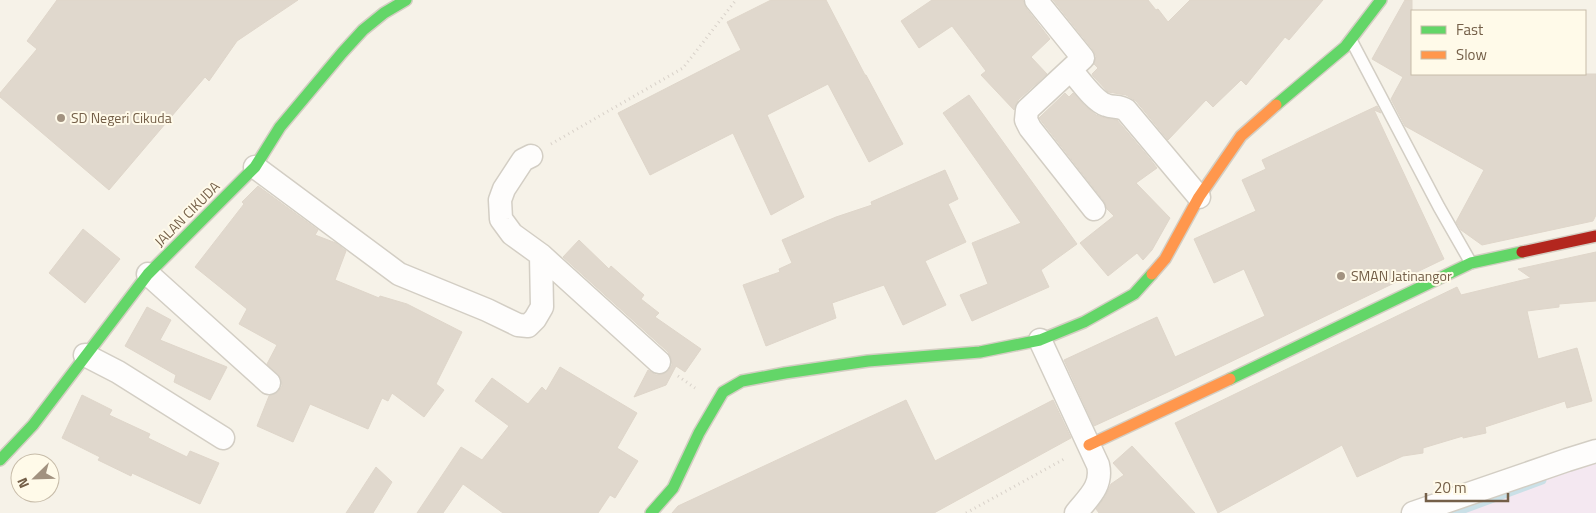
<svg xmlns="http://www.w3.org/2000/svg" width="1596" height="513" viewBox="0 0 1596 513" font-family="'Titillium Web',sans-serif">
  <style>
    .education { fill: #f4e8f1 }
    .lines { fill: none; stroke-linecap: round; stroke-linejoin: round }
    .stream { stroke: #cae0e7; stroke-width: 9 }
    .building { fill: #e0d8cd; stroke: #dfd6ca }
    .lane-casing { stroke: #d3cec4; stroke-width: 14 }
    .street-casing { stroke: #d3cec4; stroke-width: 25 }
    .fast-casing { stroke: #d4cec3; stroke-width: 14 }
    .slow-casing { stroke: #d4cec3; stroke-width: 14 }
    .jam-casing { stroke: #d4cec3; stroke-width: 14 }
    .path { stroke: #d8d1c9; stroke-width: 3; stroke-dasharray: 1 4; stroke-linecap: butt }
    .lane { stroke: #fefdfc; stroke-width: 11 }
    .street { stroke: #fefdfc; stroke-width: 22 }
    .fast { stroke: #63d668; stroke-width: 11 }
    .slow { stroke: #ff974d; stroke-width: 11 }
    .jam { stroke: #b3261e; stroke-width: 11 }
    .poi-dot { fill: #a29280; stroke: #fffae9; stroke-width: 2 }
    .labels { text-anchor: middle; stroke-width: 4; stroke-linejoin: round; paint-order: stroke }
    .poi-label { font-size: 14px; fill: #745f48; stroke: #fffae9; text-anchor: start }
    .street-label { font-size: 14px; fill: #745f48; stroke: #fffae9 }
  </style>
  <rect width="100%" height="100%" fill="#f6f2e8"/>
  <!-- education -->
  <path class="education" d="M1596,463V513H1453L1565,472Z"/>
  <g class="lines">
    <!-- stream -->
    <path class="stream" d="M1453,513L1542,480"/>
  </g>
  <!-- building -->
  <path class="building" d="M57,0H298L237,41L209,81L205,77L109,190L0,97V93L37,49L27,41Z
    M771,0H826L865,75H866L903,144L869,162L828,84L767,115L804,197L771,215L733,133L650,175L618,113L741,50L727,22Z
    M932,0H1023L1026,8L1050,39L1031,57L1047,74L1018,100L1014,110L981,75L986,71L952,26L919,48L901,21Z
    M1053,0H1148L1156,10L1158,9L1168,22L1190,0H1323L1289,40L1285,37L1246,85L1241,80L1213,107L1206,100L1168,140L1136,101L1126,95L1108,92L1093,76L1092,74L1098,68L1094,64L1096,56L1093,50Z
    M1405,0H1412V74H1596V215L1593,221L1482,245L1461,230L1456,222L1484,170L1405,126L1391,99L1403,77L1372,59Z
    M1065,93L1069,97L1073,93L1083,104L1096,115L1105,118L1117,120L1150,159L1157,168L1136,183L1170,218L1152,250L1143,260L1137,253L1108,276L1080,243L1114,216L1107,209L1104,201L1039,118Z
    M969,95L1077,244L1041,270L1049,287L972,321L960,295L988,284L972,243L1021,223L943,113Z
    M1377,106L1381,113L1374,110L1444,259L1168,392L1094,426L1064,360L1157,317L1175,357L1265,316L1244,269L1214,283L1194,239L1256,211L1242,180L1266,169L1262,160Z
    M945,170L958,199L948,204L966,242L925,261L946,305L903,325L884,285L832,303L836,318L766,346L743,285L780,272L779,269L792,263L782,240L836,217L872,205L871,202Z
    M258,186L318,230L315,235L336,243L346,251L335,280L379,298L380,296L407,304L462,332L436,384L444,390L424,417L392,393L388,401L382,398L368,429L310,404L293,442L257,426L269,396L278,392L282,386L281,378L267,364L277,345L239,324L247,309L195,267L244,204L242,202Z
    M83,229L120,259L85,303L49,273Z
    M579,240L609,269L611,266L644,295L641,299L659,313L655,317L701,349L685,372L676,366L666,385L634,397L648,370L656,375L663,374L668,371L672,365L671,358L668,352L563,257Z
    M1596,252V301L1559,304V307L1527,311L1538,359L1577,348L1592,401L1567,408L1565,401L1485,427L1486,433L1463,438V436L1423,448V453L1403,456L1357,477L1342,445L1218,513L1175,423L1457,287L1461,295L1531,278L1518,269Z
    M147,307L171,320L160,340L227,367L210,400L174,382L176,375L125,346Z
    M560,367L637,413L617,448L638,461L615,498L610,495L598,513H503L463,484L443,513H417L461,447L482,460L509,426L475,401L492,378L528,404L542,387L546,391Z
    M82,395L112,410L109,415L150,434L148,438L187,457L190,451L219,463L200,504L132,473L131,476L98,460L100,457L62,438Z
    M906,400L935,461L1053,400L1071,438L934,513H672L678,506Z
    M1132,446L1195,513H1099L1096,509L1105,497L1111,484L1124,475L1113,463Z
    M376,467L392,482L373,513H346Z"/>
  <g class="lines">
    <defs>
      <path id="lane" d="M1351,40L1439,207L1471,263"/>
      <path id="street" d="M1036,0L1083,58L1027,110L1026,120L1030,128L1094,209
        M1071,70C1080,80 1094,101 1106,105C1113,108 1119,105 1126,110L1199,197
        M531,156L523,160L504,189L500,200L501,219L512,234L541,255L659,362
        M255,167L399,274L487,310L518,325L528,326L535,319L542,307L541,255
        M148,274L269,383
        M1040,340L1098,465C1103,486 1088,498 1076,513
        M85,355L118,372L223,438
        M1413,513L1567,460L1596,451"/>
      <path id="fast" d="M1276,105L1345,47L1381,0
        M1230,379L1471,263L1522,252
        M0,460L33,425L148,274L255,167L280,127L342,53L363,30L384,13L406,0
        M651,513L673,488L699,433L723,392L742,381L785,373L868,361L980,352L1040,340L1084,322L1134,294L1152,274"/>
      <path id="slow" d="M1152,274L1165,259L1199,197L1241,136L1276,105
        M1089,445L1230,379"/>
      <path id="jam" d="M1522,252L1596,236"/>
    </defs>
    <!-- lane casing -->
    <use href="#lane" class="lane-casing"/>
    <!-- street casing -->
    <use href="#street" class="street-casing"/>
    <!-- fast casing -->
    <use href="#fast" class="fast-casing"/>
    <!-- slow casing -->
    <use href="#slow" class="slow-casing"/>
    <!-- jam casing -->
    <use href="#jam" class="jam-casing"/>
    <!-- path -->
    <path class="path" d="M551,144L683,68L736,0
      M678,376L695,388
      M966,513L1066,458"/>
    <!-- lane -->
    <use href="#lane" class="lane"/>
    <!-- street -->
    <use href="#street" class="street"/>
    <!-- fast -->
    <use href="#fast" class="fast"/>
    <!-- slow -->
    <use href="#slow" class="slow"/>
    <!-- jam -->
    <use href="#jam" class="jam"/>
  </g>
  <!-- markers -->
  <g class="poi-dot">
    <circle cx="61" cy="118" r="5"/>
    <circle cx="1341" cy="276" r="5"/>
  </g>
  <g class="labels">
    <!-- poi labels -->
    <g class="poi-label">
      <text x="71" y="123">SD Negeri Cikuda</text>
      <text x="1351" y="281">SMAN Jatinangor</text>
    </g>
    <!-- street labels -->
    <g class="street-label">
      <text transform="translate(187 214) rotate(-45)" y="5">JALAN CIKUDA</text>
    </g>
  </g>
  <!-- legend -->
  <rect x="1411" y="10" width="175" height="65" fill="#fffae9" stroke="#c7bca9"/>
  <rect x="1421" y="26" width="25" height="8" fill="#63d668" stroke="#c7bca9"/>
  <text x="1456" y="35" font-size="15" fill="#745f48">Fast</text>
  <rect x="1421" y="51" width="25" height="8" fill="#ff974d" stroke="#c7bca9"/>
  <text x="1456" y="60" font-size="15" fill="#745f48">Slow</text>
  <!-- north arrow -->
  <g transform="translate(35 478) rotate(247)"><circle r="24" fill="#fffae9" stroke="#c7bca9"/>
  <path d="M0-4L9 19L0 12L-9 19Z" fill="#a29280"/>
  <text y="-8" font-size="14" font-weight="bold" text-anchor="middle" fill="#745f48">N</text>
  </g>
  <!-- scale -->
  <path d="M1426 493v8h82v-8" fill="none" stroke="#745f48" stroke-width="2.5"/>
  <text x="1434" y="493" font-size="15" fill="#745f48" stroke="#fffae9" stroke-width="4" paint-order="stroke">20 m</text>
</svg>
